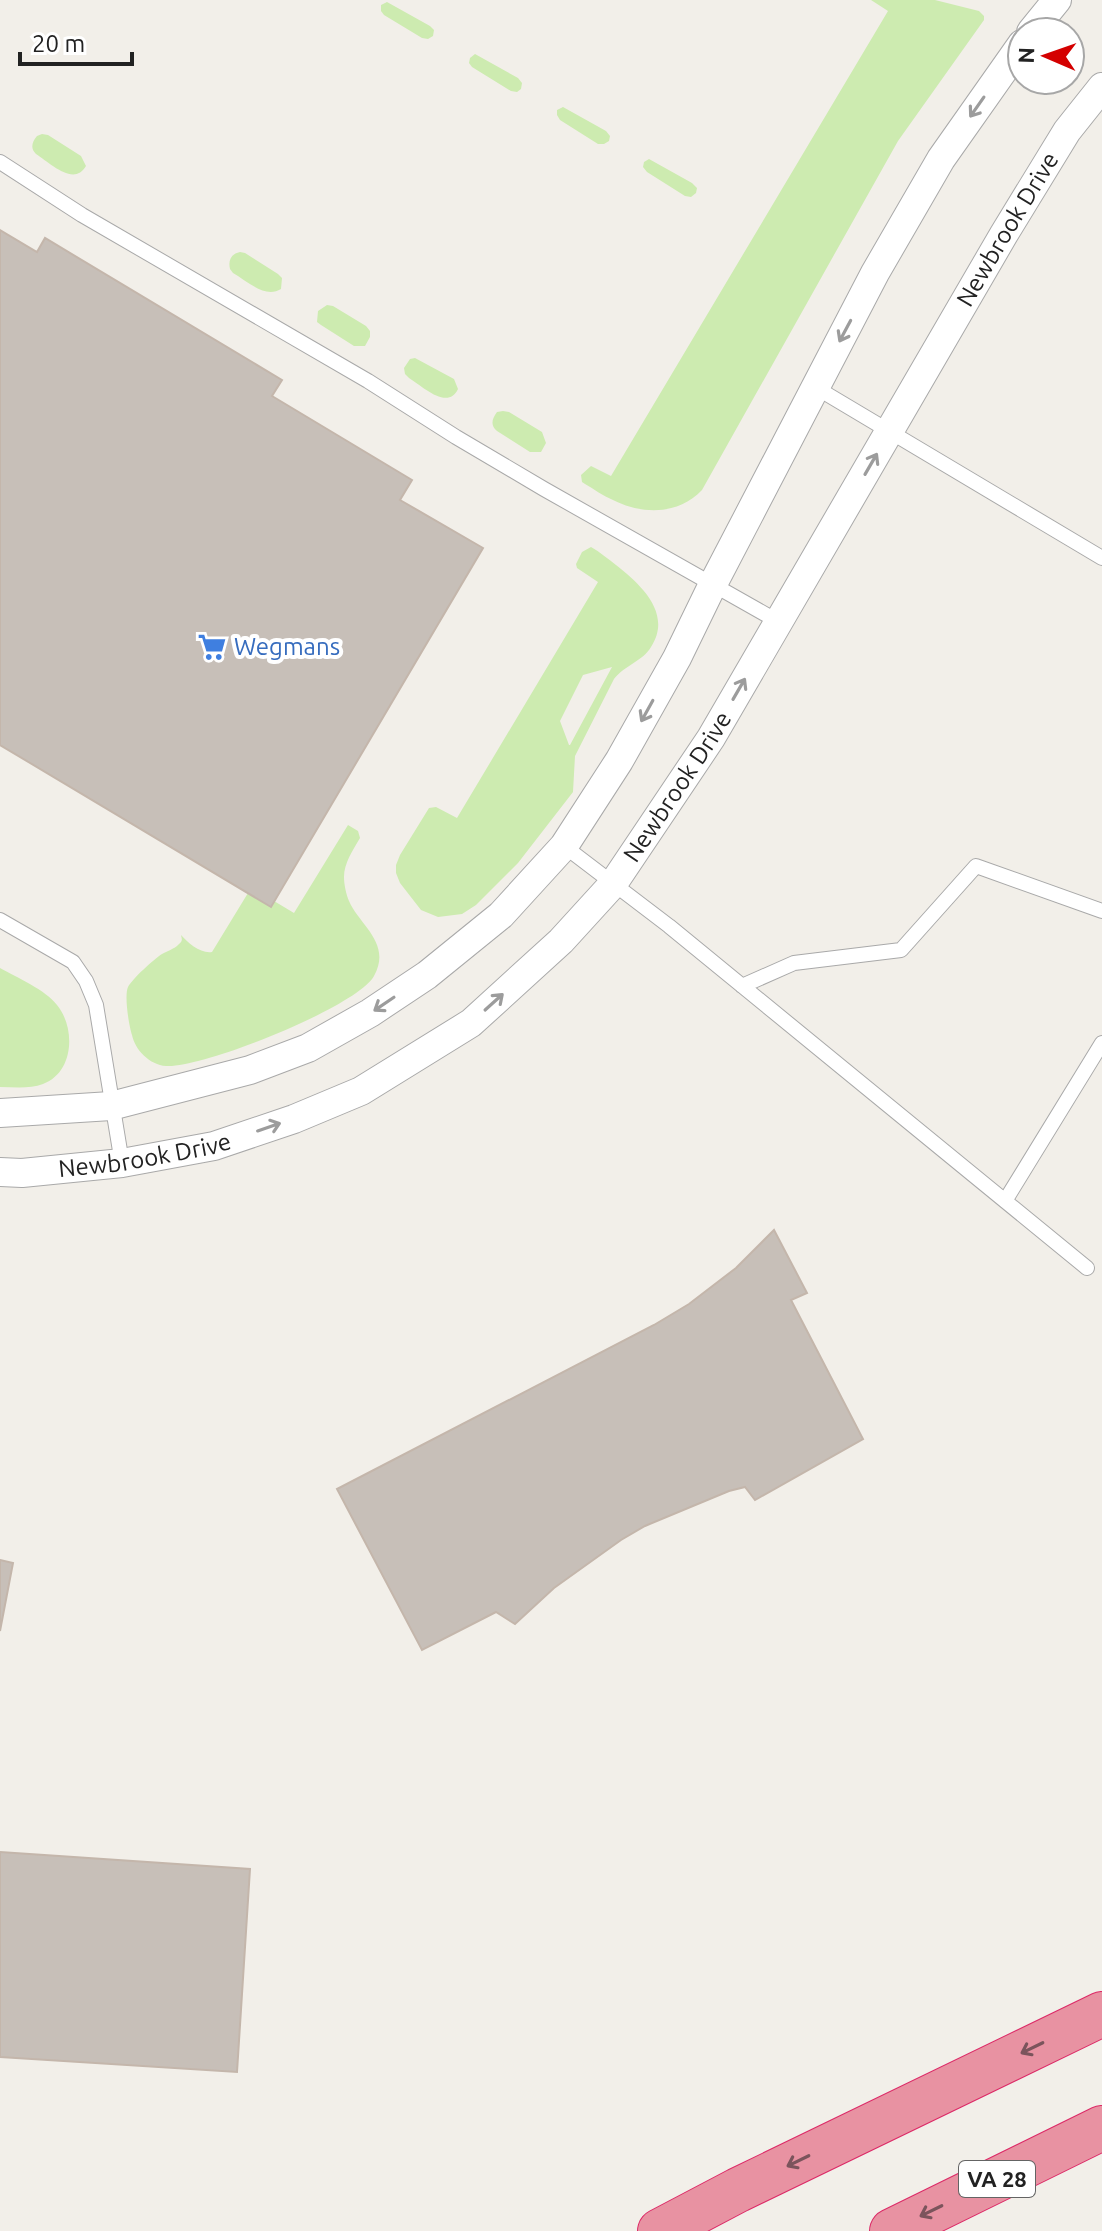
<svg xmlns="http://www.w3.org/2000/svg" width="1102" height="2231" viewBox="0 0 1102 2231" font-family="Ubuntu,sans-serif">
  <style>
    .grass { fill: #cdebb0; fill-rule: evenodd }
    .building { fill: #c7bfb8; stroke: #c4b6ab; stroke-width: 2 }
    .lines { fill: none; stroke-linecap: round; stroke-linejoin: round }
    .service-casing { stroke: #a9a9a9; stroke-width: 16 }
    .minor-casing { stroke: #a9a9a9; stroke-width: 30 }
    .motorway-casing { stroke: #dc2a67; stroke-width: 46 }
    .service { stroke: #fff; stroke-width: 14 }
    .minor { stroke: #fff; stroke-width: 28 }
    .motorway { stroke: #e892a2; stroke-width: 44 }
    .oneway { stroke: #9c9c9c }
    .oneway2 { stroke: #7b545c }
    .labels { text-anchor: middle; stroke-width: 8; stroke-linejoin: round; paint-order: stroke }
    .shield { fill: #fff; stroke: #646464; stroke-width: 2 }
    .shield-label { font-size: 22px; font-weight: bold; fill: #222 }
    .street-label { font-size: 24px; fill: #222; stroke: #fff }
    .shop-label { font-size: 24px; fill: #366cbe; stroke: #fff; text-anchor: start }
  </style>
  <rect width="100%" height="100%" fill="#f2efe9"/>
  <!-- grass -->
  <path class="grass" d="M871,0H935L979,11L984,16V20L898,141L702,490C678,515 643,515 613,500C603,496 594,489 585,484L582,482L581,475L591,466L611,476L888,11Z
    M387,2L430,26L434,30L433,36L428,39L422,38L384,15L381,11V5Z
    M475,54L518,78L522,83L521,89L517,92L511,91L472,67L469,63L470,58Z
    M563,107L606,131L610,136L609,141L604,144H598L560,120L557,115V110Z
    M42,134L48,135L81,156L86,166C74,187 50,163 36,154C30,148 32,142 37,136Z
    M649,159L692,183L697,188L696,193L691,197L685,196L647,172L643,167L644,162Z
    M240,252L245,253L278,274L282,278L281,289C265,299 247,281 233,273L230,269C228,260 231,254 240,252Z
    M327,305L333,306L366,326L370,331V337L365,346H354L321,325L317,322L318,311Z
    M415,358L454,379L458,389C448,411 422,386 409,378L405,374L404,368L410,359Z
    M503,411L509,412L542,432L546,443L541,452H530L497,431C490,425 492,419 497,412Z
    M591,547C600,552 608,559 616,565C640,584 673,613 651,647C643,661 625,665 614,679L575,756L573,792L518,863L476,905L462,914L438,917L421,910L400,883L396,873V865L400,855L429,808L436,807L457,818L598,582L577,568L576,564L582,552ZM612,667L570,745H569L560,721L583,675Z
    M348,825L358,831L360,838C353,850 344,863 344,877C344,884 346,894 349,901C360,926 392,943 374,976C357,1007 201,1069 166,1066C150,1065 135,1050 132,1035C129,1026 124,996 128,987C132,979 154,959 162,954C167,951 174,949 178,945C183,941 182,940 181,935C188,943 201,954 212,952L248,893L270,906L274,901L294,913Z
    M0,968C16,977 46,990 57,1005C76,1028 74,1073 43,1084C30,1089 14,1087 0,1087Z"/>
  <!-- building -->
  <path class="building" d="M0,230L37,252L45,238L282,380L272,396L412,480L400,500L483,548L271,907L0,745Z
    M774,1230L807,1293L791,1300L863,1439L755,1500L745,1487L729,1491L645,1526L621,1540L554,1588L515,1624L496,1612L422,1650L337,1489L654,1325L689,1304L736,1268Z
    M0,1560L13,1563L0,1631Z
    M0,1852L250,1869L237,2072L0,2057Z"/>
  <g class="lines">
    <defs>
      <path id="service" d="M0,162L82,215L368,381L456,437L544,489L779,622
        M815,387L1102,558
        M564,846L669,926L1087,1268
        M0,920L73,962L86,981L96,1005L122,1163
        M742,986L794,963L901,950L976,866L1102,911
        M1005,1201L1102,1043"/>
      <g id="minor">
        <path d="M1031,32L1057,0"/>
        <path d="M0,1113L111,1106L250,1070L308,1048L370,1013L427,975L501,915L564,846L619,761L677,658L713,584L875,273L941,159L1022,44"/>
        <path id="s1" d="M0,1172L22,1173L122,1163L214,1146L294,1119L361,1091L471,1023L561,941L613,884L711,738L1004,234L1067,131L1102,87"/>
      </g>
      <path id="motorway" d="M660,2231L738,2190L1102,2014
        M892,2231L1102,2128"/>
    </defs>
    <!-- service casing -->
    <use href="#service" class="service-casing"/>
    <!-- minor casing -->
    <use href="#minor" class="minor-casing"/>
    <!-- motorway casing -->
    <use href="#motorway" class="motorway-casing"/>
    <!-- service -->
    <use href="#service" class="service"/>
    <!-- minor -->
    <use href="#minor" class="minor"/>
    <!-- motorway -->
    <use href="#motorway" class="motorway"/>
  </g>
  <!-- one-way arrows -->
  <defs><path id="oneway-shaft" d="M-6 0H5M1.5-3L5.5 0L1.5 3" fill="none" stroke-width="1.6" stroke-linecap="round" stroke-linejoin="round" transform="scale(2)"/></defs>
  <g class="oneway">
    <use href="#oneway-shaft" transform="translate(977 107) rotate(125)"/>
    <use href="#oneway-shaft" transform="translate(845 331) rotate(118)"/>
    <use href="#oneway-shaft" transform="translate(871 464) rotate(-60)"/>
    <use href="#oneway-shaft" transform="translate(739 689) rotate(-60)"/>
    <use href="#oneway-shaft" transform="translate(647 711) rotate(119)"/>
    <use href="#oneway-shaft" transform="translate(494 1002) rotate(-42)"/>
    <use href="#oneway-shaft" transform="translate(384 1004) rotate(146)"/>
    <use href="#oneway-shaft" transform="translate(269 1127) rotate(-19)"/>
  </g>
  <g class="oneway2">
    <use href="#oneway-shaft" transform="translate(1032 2048) rotate(154)"/>
    <use href="#oneway-shaft" transform="translate(798 2161) rotate(154)"/>
    <use href="#oneway-shaft" transform="translate(931 2211) rotate(154)"/>
  </g>
  <!-- icons -->
  <defs>
    <symbol id="supermarket-bare" viewBox="-9 -9 18 18"><path d="M-6-5.5h2.5l.6 2H6L4.5 2H-2.5L-4.4-4H-6ZM-1.5 3.2a1.3 1.3 0 1 0 .1 0ZM3 3.2a1.3 1.3 0 1 0 .1 0Z" fill="#3f7fe0" stroke="#fff" stroke-width="2.5" paint-order="stroke"/></symbol>
  </defs>
  <g fill-rule="evenodd">
    <use href="#supermarket-bare" x="192" y="627" width="40" height="40"/>
  </g>
  <g class="labels">
    <!-- shield labels -->
    <rect class="shield" x="959" y="2161" width="76" height="36" rx="6"/>
    <g class="shield-label">
      <text x="997" y="2187">VA 28</text>
    </g>
    <!-- street labels -->
    <g class="street-label">
      <text dy="8" stroke="none"><textPath href="#s1" startOffset="1466">Newbrook Drive</textPath></text>
      <text dy="8" stroke="none"><textPath href="#s1" startOffset="818">Newbrook Drive</textPath></text>
      <text dy="8" stroke="none"><textPath href="#s1" startOffset="146">Newbrook Drive</textPath></text>
    </g>
    <!-- shop labels -->
    <g class="shop-label">
      <text x="234" y="655">Wegmans</text>
    </g>
  </g>
  <!-- north arrow -->
  <g transform="translate(1046 56) rotate(272)"><circle r="38" fill="#ffffff" stroke="#a7a7a7" stroke-width="2"/>
  <path d="M0-6L14 30L0 20L-14 30Z" fill="#d40000"/>
  <text y="-12" font-size="22" font-weight="bold" text-anchor="middle" fill="#222222">N</text>
  </g>
  <!-- scale -->
  <path d="M20 52v12h112v-12" fill="none" stroke="#222222" stroke-width="4"/>
  <text x="32" y="52" font-size="24" fill="#222222" stroke="#ffffff" stroke-width="6" paint-order="stroke">20 m</text>
</svg>
